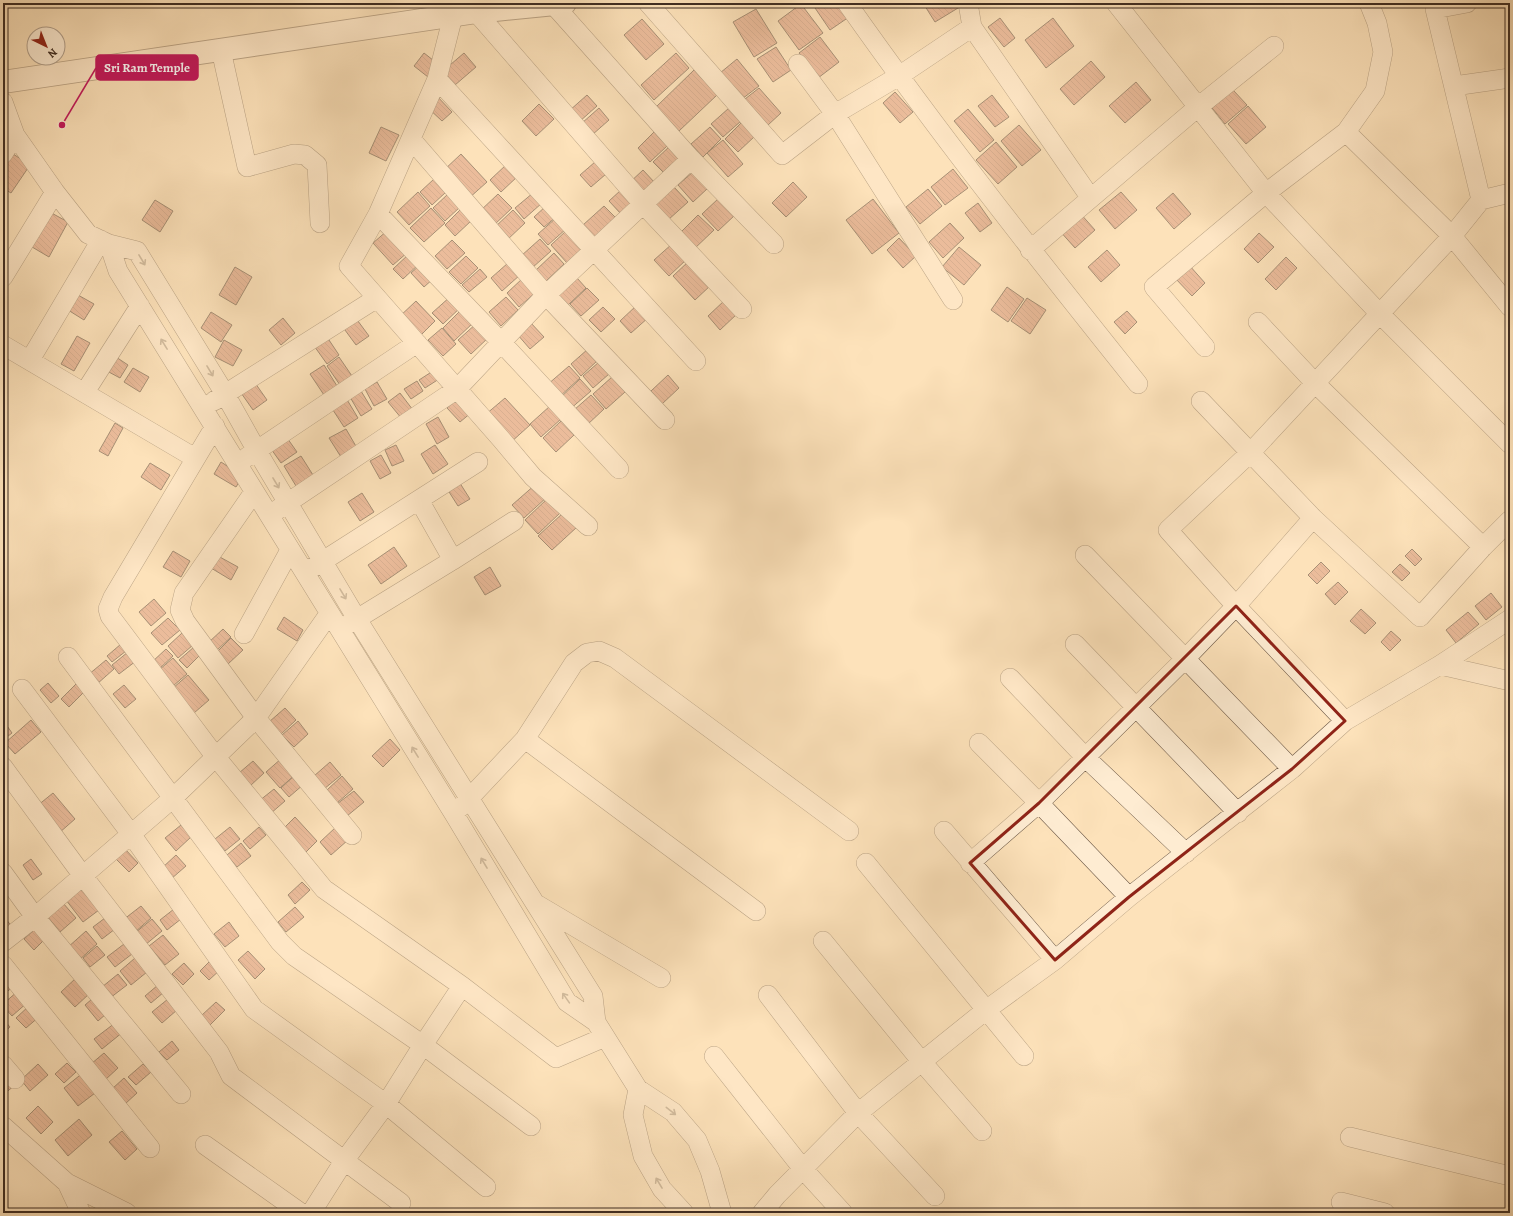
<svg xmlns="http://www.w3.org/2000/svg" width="1513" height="1216" viewBox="0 0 1513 1216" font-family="Alegreya,serif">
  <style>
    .building { fill: url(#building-back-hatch); stroke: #3f2d22 }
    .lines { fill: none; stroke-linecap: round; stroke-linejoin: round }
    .minor-casing { stroke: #6e5a48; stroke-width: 20 }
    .tertiary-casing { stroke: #6e5a48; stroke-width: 24 }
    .minor { stroke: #feecd2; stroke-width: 19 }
    .tertiary { stroke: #feecd2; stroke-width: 22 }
    .oneway { stroke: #9e8c7a }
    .marked { fill: none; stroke: #8f2418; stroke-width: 3; stroke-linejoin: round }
    .leader { fill: none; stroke: #c2185b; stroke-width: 1.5 }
    .callout-dot { fill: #c2185b; stroke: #feecd2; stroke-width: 1.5 }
    .callout { fill: #c2185b; stroke: #c2185b; stroke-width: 1.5 }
    .callout-label { font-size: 13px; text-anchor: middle; font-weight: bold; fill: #fff }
  </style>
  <defs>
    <pattern id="building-back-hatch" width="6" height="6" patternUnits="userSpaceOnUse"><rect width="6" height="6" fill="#d68e76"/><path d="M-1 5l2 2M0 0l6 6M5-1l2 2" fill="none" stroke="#af7460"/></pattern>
  </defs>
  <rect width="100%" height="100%" fill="#fde2ba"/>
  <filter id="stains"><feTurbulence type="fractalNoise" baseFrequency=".005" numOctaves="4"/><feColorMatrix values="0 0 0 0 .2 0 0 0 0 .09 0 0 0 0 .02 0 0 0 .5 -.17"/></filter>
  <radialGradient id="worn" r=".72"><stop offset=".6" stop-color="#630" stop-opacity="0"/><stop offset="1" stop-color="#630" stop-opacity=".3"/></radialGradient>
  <!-- building -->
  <path class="building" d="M816,3H840L849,17L830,30L813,5Z
    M923,3H962L963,5L935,22Z
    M801,4L823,33L799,50L778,21Z
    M756,9L777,43L754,57L733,22Z
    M1000,18L1015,38L1004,47L988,27Z
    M1053,18L1074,46L1046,68L1025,40Z
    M642,19L664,44L646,60L624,35Z
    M820,37L839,62L818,78L799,53Z
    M776,47L791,70L773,82L757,59Z
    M424,53L438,64L428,77L414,66Z
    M464,53L476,67L455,85L443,71Z
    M676,53L689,68L654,100L641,85Z
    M737,59L759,86L742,99L720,73Z
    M1091,61L1105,77L1074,105L1060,89Z
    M694,70L717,95L679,131L656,107Z
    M1136,82L1151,100L1125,123L1109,106Z
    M759,88L781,113L768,125L745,99Z
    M1233,90L1247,105L1225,124L1212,108Z
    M895,92L913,112L900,123L883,103Z
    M435,94L452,112L442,121L427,107Z
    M587,95L597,106L579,122L569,111Z
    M992,95L1009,117L995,127L978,106Z
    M539,104L554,119L536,136L522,121Z
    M1248,106L1266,127L1246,144L1228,124Z
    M599,108L609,120L592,135L582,123Z
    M729,108L741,121L723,137L711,124Z
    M968,109L994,140L980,152L954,121Z
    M742,122L755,136L738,152L725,139Z
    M1019,125L1041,150L1022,166L1001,141Z
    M381,127L399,135L386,161L369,153Z
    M710,127L721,139L703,157L691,144Z
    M654,132L667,146L650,162L638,148Z
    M723,140L743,164L728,177L707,153Z
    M996,142L1017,167L998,184L976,160Z
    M671,145L681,156L663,172L653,162Z
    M10,152L30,165L11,193L3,188V163Z
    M461,154L487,182L468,199L443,171Z
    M595,162L606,174L591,187L580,175Z
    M507,164L518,176L501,192L490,180Z
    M953,169L968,188L945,205L931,187Z
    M643,170L655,183L640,197L628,184Z
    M694,171L708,188L693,202L678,185Z
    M434,179L446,192L432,205L420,192Z
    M793,182L807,197L786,217L772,203Z
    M674,187L688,202L668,220L654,205Z
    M928,189L942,206L920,224L906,207Z
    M621,190L633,203L621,214L609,201Z
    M418,192L430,206L409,225L397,212Z
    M1121,192L1137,210L1115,229L1099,210Z
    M533,193L542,203L524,219L515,208Z
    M1173,193L1191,214L1174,229L1156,208Z
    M448,194L460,207L445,221L433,208Z
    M498,194L512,208L493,226L479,212Z
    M719,198L735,215L718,231L702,214Z
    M873,199L899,233L872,254L846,220Z
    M155,200L173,211L160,232L142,220Z
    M978,203L992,223L980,232L965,213Z
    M546,206L556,217L544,227L534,217Z
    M604,206L616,218L595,238L583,225Z
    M431,208L445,223L424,242L410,228Z
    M461,209L472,220L455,236L445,225Z
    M46,210L68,222L49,257L27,244Z
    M513,210L525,223L506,241L494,228Z
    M1079,212L1095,230L1075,248L1059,230Z
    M698,215L714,230L693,250L678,235Z
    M556,218L566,229L548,245L538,234Z
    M950,223L964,238L943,258L929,242Z
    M388,230L408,252L393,265L373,243Z
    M567,230L583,247L567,263L551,245Z
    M1259,233L1274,247L1258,263L1244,249Z
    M899,238L916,256L903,268L887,250Z
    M540,239L551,251L532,268L521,256Z
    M452,240L465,253L447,269L435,256Z
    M672,244L687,259L669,276L654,260Z
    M959,247L981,265L964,285L942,267Z
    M1107,250L1120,265L1101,282L1088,267Z
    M410,253L420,263L403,279L393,269Z
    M554,253L564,264L545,282L535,271Z
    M466,256L478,268L461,284L449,272Z
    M1286,257L1297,268L1276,290L1265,279Z
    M689,261L711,285L695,300L673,276Z
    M508,263L520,275L502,291L491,278Z
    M421,264L434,278L424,287L411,273Z
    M1189,265L1205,283L1192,296L1175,278Z
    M235,267L252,277L236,305L219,295Z
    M480,269L487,277L469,292L462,285Z
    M523,278L536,292L519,307L507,293Z
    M577,278L586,288L568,305L559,295Z
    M1007,287L1024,299L1008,322L991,310Z
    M587,288L599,300L581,316L570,304Z
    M78,295L94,304L84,320L68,310Z
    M451,296L461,307L443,324L432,313Z
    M506,297L518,310L501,326L489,312Z
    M1027,298L1046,310L1030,334L1011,321Z
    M725,300L738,313L720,330L708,316Z
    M416,301L435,321L417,339L398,318Z
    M637,305L649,317L631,333L620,321Z
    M603,307L615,319L601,332L589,320Z
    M462,309L474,322L454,341L443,328Z
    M1127,311L1137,322L1125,334L1114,322Z
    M211,312L232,325L221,342L201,328Z
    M355,317L369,336L356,345L342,326Z
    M283,318L295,333L281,345L269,330Z
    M530,322L544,337L530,349L517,334Z
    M477,323L489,337L471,354L458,340Z
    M442,328L456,344L443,356L428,340Z
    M325,334L339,355L327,364L312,343Z
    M77,336L90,343L74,371L61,364Z
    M224,340L242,350L233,366L215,357Z
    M588,349L598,360L581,376L571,364Z
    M116,357L128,365L120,378L107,371Z
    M339,357L352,376L340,385L327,366Z
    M599,362L609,374L593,388L583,376Z
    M324,365L337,386L324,395L310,374Z
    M569,366L580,378L558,398L547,385Z
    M133,368L149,377L140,392L124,382Z
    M433,371L439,379L425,388L419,380Z
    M668,375L679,388L662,404L651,391Z
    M612,377L625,392L606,409L593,394Z
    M580,379L591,391L569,410L559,399Z
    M253,380L267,400L253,410L239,390Z
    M417,381L423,391L411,399L404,389Z
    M377,382L387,399L374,406L365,389Z
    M361,391L372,409L361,416L350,397Z
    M400,393L413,410L402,419L388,402Z
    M591,395L604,409L587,425L574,410Z
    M459,397L472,412L460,422L447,408Z
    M346,398L358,418L344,427L331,407Z
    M505,398L530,425L510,443L485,415Z
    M550,406L561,419L541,437L530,424Z
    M438,417L449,437L437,444L426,424Z
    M561,421L574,435L556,452L543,438Z
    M115,423L123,428L108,456L99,451Z
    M346,429L357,448L341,457L329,438Z
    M285,435L297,452L281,463L269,446Z
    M396,445L404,461L392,466L385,450Z
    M435,445L448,464L433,474L421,454Z
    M381,455L391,473L380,479L370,461Z
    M301,456L313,475L296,486L284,466Z
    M221,462L243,476L236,487L214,474Z
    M150,463L170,475L161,490L141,477Z
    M456,477L470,499L458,506L444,484Z
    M536,484L547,497L524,518L512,505Z
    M362,493L374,512L360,521L348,502Z
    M548,498L561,512L538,534L525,520Z
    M563,513L577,527L552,550L538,536Z
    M394,547L407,566L381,584L368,565Z
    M1412,549L1422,559L1415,566L1405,556Z
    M173,551L190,561L181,577L163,567Z
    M218,556L238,567L231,580L211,568Z
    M1321,562L1330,571L1317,584L1308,575Z
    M1400,564L1410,573L1402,581L1392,572Z
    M490,567L501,586L485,595L474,577Z
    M1338,582L1348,592L1335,605L1325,594Z
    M1491,593L1502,607L1486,620L1475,606Z
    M154,599L166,613L151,626L139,612Z
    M1361,609L1376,623L1365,634L1350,621Z
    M1468,612L1479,624L1456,643L1446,630Z
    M284,617L303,630L297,641L277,629Z
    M168,618L180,630L162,645L151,633Z
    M223,629L231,637L216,651L208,643Z
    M1391,631L1401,640L1390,651L1381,642Z
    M182,633L193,645L178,658L168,646Z
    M231,638L243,650L228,664L217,652Z
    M121,644L126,651L112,662L107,656Z
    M194,647L201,654L187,668L179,660Z
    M166,649L173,656L159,669L152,662Z
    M128,652L136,661L119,674L112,665Z
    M173,658L187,674L173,686L159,670Z
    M106,660L114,669L97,684L88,675Z
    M188,675L209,700L194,713L173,688Z
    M78,682L85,691L69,707L61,699Z
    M48,683L59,696L51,703L40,690Z
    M124,685L136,699L125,708L113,694Z
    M285,708L296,720L280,735L269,722Z
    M3,720L12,733L3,740Z
    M31,720L41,732L15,754L5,743Z
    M298,721L308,734L294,747L282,735Z
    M390,739L400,750L383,767L372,756Z
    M282,758L296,774L280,788L266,772Z
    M253,761L264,773L250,786L239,773Z
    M330,762L341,775L324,789L314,776Z
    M296,774L304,784L289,797L281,788Z
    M342,776L353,789L337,803L327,790Z
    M274,789L285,801L270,814L259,801Z
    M354,791L364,802L347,816L337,804Z
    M53,793L75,819L59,833L37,806Z
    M295,817L317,841L303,855L281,831Z
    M181,825L191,837L176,851L165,838Z
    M230,827L240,839L225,851L215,839Z
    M259,827L266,835L250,849L243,841Z
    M336,827L348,840L331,855L320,842Z
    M241,843L251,856L237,867L227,855Z
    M125,849L138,863L129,872L116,859Z
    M176,855L186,866L171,879L162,868Z
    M31,859L42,874L33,880L23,865Z
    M302,882L310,890L295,904L288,895Z
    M82,888L99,910L83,922L66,900Z
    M63,903L76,918L60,932L47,916Z
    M141,906L151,918L134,933L123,920Z
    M295,907L304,917L286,932L278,922Z
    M174,909L181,919L167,930L160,920Z
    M3,916L10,924L3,931Z
    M105,918L115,929L102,939L93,927Z
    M152,919L162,931L145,945L135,933Z
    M229,922L239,936L225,947L214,934Z
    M35,929L45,939L34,950L24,939Z
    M86,931L97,944L78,961L67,948Z
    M163,935L179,954L165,965L149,946Z
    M124,944L132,954L115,967L107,957Z
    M97,946L105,955L90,967L83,958Z
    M248,951L265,969L255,979L238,960Z
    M135,958L147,972L131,985L120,971Z
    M212,959L221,969L209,980L200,971Z
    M184,963L194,974L183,985L172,974Z
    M3,972L14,986L3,995Z
    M118,974L127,985L110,998L102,987Z
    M76,978L90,993L75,1007L61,992Z
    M158,985L164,992L151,1003L145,996Z
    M18,991L28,1002L12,1016L3,1006V1004Z
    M92,999L106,1014L98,1021L85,1005Z
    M168,999L177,1010L162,1023L152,1012Z
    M216,1002L225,1010L210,1025L201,1016Z
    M30,1005L40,1016L26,1028L16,1018Z
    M3,1019L10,1027L3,1033Z
    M115,1023L123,1032L102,1049L94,1039Z
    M172,1041L179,1050L167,1060L159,1052Z
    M104,1053L118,1068L105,1080L91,1064Z
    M67,1063L76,1072L64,1083L55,1074Z
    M38,1064L48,1075L30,1091L21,1080Z
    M143,1064L151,1072L136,1085L128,1077Z
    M3,1071L15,1085L3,1095Z
    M84,1072L99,1090L78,1106L64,1088Z
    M124,1078L137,1093L125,1104L112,1089Z
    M38,1106L53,1122L41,1134L26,1118Z
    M79,1119L92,1135L68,1156L55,1140Z
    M122,1131L137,1149L125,1160L109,1142Z"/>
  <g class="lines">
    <defs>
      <path id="minor" d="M552,3L691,159L774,244
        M648,3L782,155L835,114L899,76L972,27
        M847,3C939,134 1038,259 1138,384
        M968,3L972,27L1090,197
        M1116,3L1266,193L1379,313L1510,444
        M1467,3L1435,9L1481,200
        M476,12L643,204L742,309
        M453,16L437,79L378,214L349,266L501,439L533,477L588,526
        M221,50L247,167L294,154L305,155L317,165L320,223
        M798,64L835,114L953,300
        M437,79L696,361
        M1454,86L1510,78
        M3,102L15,135L55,192L88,234L109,244L137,251L225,394L257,451L357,619L593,996L596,1022
        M1346,132L1452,236L1510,307
        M411,139L546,295L665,420
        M3,154L15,135
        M378,214L501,342L619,469
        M109,244L118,271L454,814L567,1002L596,1022L638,1089L673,1112L697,1140L710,1171L722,1213
        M1030,250L1198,107L1274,46
        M3,277L55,192
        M1258,322L1315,383L1483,547
        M3,345L195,458
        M1205,347L1154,287L1266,193L1346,132L1375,91L1383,52L1377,23L1369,3
        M30,360L101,240
        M85,392L140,306
        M214,401L377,298
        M1201,401L1313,518
        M215,426L113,597L108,609L110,616L215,756L324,889L462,986L556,1058L605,1037
        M247,457L417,343
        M254,492L184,593L180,610L185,621L256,718L352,835
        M419,500L453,560L514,521
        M277,510L457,389L546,295L691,159
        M1085,555L1292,769
        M312,568L478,462
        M347,625L453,560
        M244,634L290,550
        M1075,644L1238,813
        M68,657L280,942L294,956L423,1045L386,1104L344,1161L311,1213
        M1440,665L1510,681
        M1010,678L1086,758L1186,853
        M22,689L131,834L254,1009L386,1104L486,1187
        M1345,721L1236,606L1168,530L1251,452L1452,236L1481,200L1510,193
        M525,739L756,911
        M3,767L83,876L219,1052L231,1076L401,1203
        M461,807L525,739L574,663L587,653L599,651L615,658L849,831
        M944,831L1055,960
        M866,863L1024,1056
        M970,863L1039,803L979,743
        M3,873L35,917L181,1094
        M1129,897L1039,803L1185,659L1236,606L1313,518L1420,617L1483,547L1510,520
        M538,905L661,978
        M823,941L922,1062L982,1131
        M3,942L35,917L173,798L256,718L329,614
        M3,965L150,1148
        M462,986L423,1045L531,1126
        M768,995L858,1113L935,1196
        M714,1056L803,1169L843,1213
        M3,1065L15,1079
        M638,1089L633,1115L643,1156L662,1189L684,1213
        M3,1126L67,1183L127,1213
        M1350,1137L1510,1176
        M205,1145L301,1213
        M67,1183L81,1213
        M1341,1202L1385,1213
        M762,1213L777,1195L858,1113L986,1010L1055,960L1129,897L1292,769L1345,721L1440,665L1510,619"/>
      <path id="tertiary" d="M3,82L476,12L565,3"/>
    </defs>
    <!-- minor casing -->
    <use href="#minor" class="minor-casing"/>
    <!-- tertiary casing -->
    <use href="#tertiary" class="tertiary-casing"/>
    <!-- minor -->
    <use href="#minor" class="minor"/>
    <!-- tertiary -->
    <use href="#tertiary" class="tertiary"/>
  </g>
  <!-- one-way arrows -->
  <defs><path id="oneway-shaft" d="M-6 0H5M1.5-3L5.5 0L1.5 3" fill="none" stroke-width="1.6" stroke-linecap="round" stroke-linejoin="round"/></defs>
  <g class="oneway">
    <use href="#oneway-shaft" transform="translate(142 260) rotate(59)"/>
    <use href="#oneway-shaft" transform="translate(164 344) rotate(-122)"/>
    <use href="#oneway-shaft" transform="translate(210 371) rotate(59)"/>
    <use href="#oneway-shaft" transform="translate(276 483) rotate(59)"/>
    <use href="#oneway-shaft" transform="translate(343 594) rotate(59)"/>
    <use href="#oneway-shaft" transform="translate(415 752) rotate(-122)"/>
    <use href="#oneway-shaft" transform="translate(484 863) rotate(-121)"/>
    <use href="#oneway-shaft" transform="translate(566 998) rotate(-125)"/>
    <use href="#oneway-shaft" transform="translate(671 1111) rotate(38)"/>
    <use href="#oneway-shaft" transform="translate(659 1183) rotate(-121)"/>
  </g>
  <!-- marked area -->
  <path d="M0 0H1513V1216H0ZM1236,606L1345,721L1292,769L1129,897L1055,960L970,863L1039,803Z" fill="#fde2ba" fill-opacity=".55" fill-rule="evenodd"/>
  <path class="marked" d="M1236,606L1345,721L1292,769L1129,897L1055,960L970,863L1039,803Z"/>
  <!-- callouts -->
  <path class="leader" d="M62 125L96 68"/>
  <circle class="callout-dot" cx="62" cy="125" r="4"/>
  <rect class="callout" x="96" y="55" width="102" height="25" rx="4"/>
  <g class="callout-label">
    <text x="147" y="72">Sri Ram Temple</text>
  </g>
  <!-- margin -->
  <rect width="1513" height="1216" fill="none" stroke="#fde2ba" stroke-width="16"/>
  <rect x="4" y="4" width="1505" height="1208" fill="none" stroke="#3f2d22" stroke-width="2"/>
  <rect x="8" y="8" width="1497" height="1200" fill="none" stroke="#3f2d22"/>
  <!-- north arrow -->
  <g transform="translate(46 46) rotate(137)"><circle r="19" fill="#feecd2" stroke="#b2a08c"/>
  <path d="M0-3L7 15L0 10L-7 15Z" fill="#8f2418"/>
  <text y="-6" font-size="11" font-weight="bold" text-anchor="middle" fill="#3f2d22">N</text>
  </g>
  <rect width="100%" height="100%" filter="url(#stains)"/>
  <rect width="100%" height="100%" fill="url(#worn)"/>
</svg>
